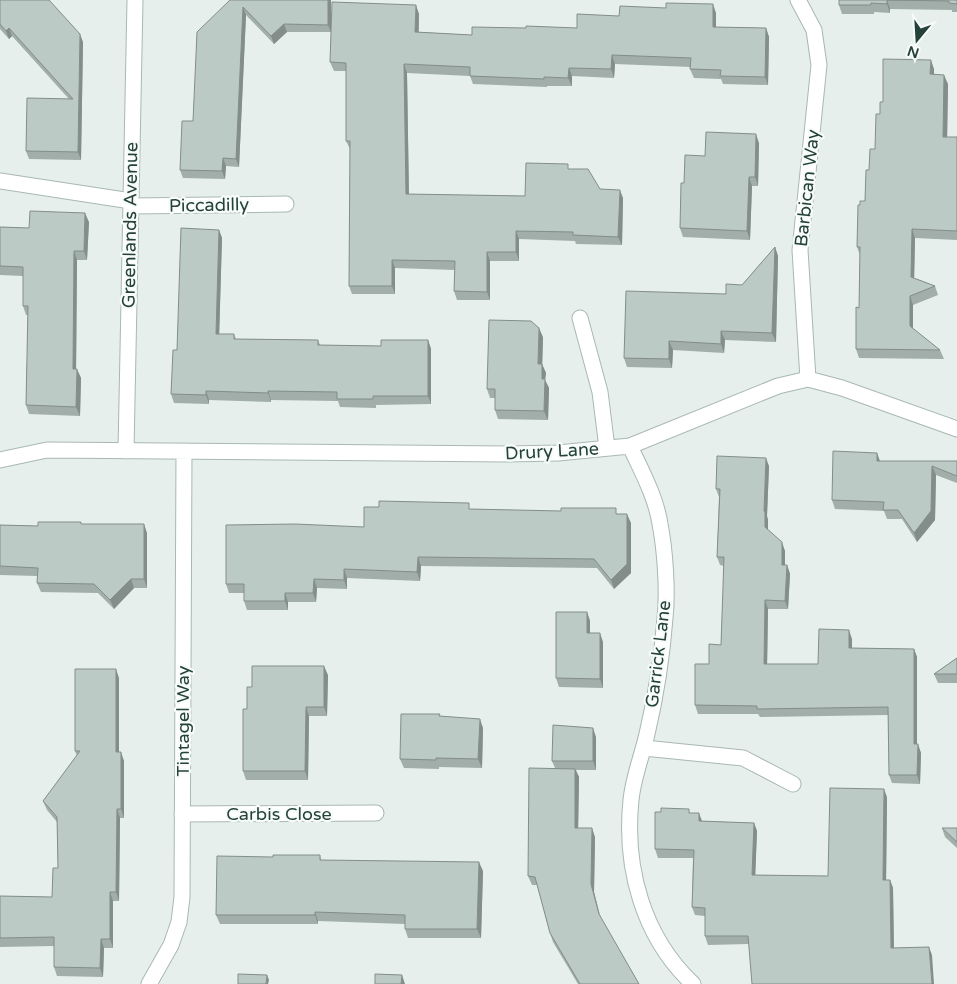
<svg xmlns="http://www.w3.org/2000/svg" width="957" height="984" viewBox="0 0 957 984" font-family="'Varela Round',sans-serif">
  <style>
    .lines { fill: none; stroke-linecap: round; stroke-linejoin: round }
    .street-casing { stroke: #a8b8b2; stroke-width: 17 }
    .street { stroke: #fff; stroke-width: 15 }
    .wall { fill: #a1aea9 }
    .shaded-wall { fill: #838d89 }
    .building { fill: #bbcac4; stroke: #838d89 }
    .labels { text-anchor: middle; stroke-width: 4.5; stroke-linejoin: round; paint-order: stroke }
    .street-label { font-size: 18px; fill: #24423a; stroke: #f7fbf9 }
  </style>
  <rect width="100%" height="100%" fill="#e6efeb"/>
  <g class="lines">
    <defs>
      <path id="street" d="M798,0L814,30L819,65L800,250L808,379
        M0,181L131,201
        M131,206L286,204
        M580,318L600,392L607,448
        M630,446C641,470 656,497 660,524C665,550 668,591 665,618C662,657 656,696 647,734C642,756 633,778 631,800C624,868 643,937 693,984
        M126,451L135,0
        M0,460L47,450L508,454L558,453L630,446L778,386L808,379L842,388L957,429
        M644,748L743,758L793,784
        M182,814L376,813
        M149,984L171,945L179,922L182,897L184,451"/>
    </defs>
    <!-- street casing -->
    <use href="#street" class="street-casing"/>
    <!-- street -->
    <use href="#street" class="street"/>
  </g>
  <!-- wall -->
  <path class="wall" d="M0,0L83,42L81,160L29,159L26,151L69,99L12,36L9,39L0,29Z
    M230,0H331V32H287L274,44L246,15L239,167L226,166L225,179L183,178L180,170L193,121Z
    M839,0H957V12H952V10L890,9V13L874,12V14H842L839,5Z
    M716,13V27L766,28L769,37L768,85L723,84L721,79L694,78L690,69L691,67L615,64L614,78L572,76V86H547V87L473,84L470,76L407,73L409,194L525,196L570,169L600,189L623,198L622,245L576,244L575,241L519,239V261H490V300H457L454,291L455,270L395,268V294H352L349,286L350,149L346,141V71H334L330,62L419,14V32L472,35L526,28H577L619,16Z
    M934,69V74L948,84L947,137H957V240L915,238L914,278L935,286L938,295L913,305V329L940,350L944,359L859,358L856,349L859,308L860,255L857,247L860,205L865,201L869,170L875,149L880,114L883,102Z
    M759,143L758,186H752L750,240L683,237L680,228L684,183L705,156Z
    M89,222L87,260H77L76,369L81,378L80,416L29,414L26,405L28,315H26L23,306V276L0,275V227L29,228Z
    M219,230L222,238L219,334H234L236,339L318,340L320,345L381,346L428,340L431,349V404L376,405V408L340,407L338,401L271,400V402L209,400V404L174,403L171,394L177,350Z
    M775,247L778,256L776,342L725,340L724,353L673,350L672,368L627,367L624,358L726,294L742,285Z
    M543,337L542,364L546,373L545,380L549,388L548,420L498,419L495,410V398H490L487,389Z
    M877,453L880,461H957V483L936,475L935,520L917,542L902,519H887L884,511L835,509L832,500Z
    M769,466L767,516L768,520V530L785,551V565H787L790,574L788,609H768L767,664H818L852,639V648L914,649L917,657V744L921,753L920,784L892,783L889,775L888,715L760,717L758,714H698L695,705L709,664L721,645L724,566L720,565L717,557L719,497L716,489Z
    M471,509L618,514L631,523V573L614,589L597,568L421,566L420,581L347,578V589L317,588L316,602H288V610H247L244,601V593H229L226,584L364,527Z
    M81,524L147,533V588H134L114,609L98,593L41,592L37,583L38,576L0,575V525L38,526Z
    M587,612L590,621V633L603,642V688L559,687L556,678Z
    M957,658V683H938L934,674Z
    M328,675L327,716H309L308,780H246L243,771L247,709L252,687Z
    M119,678V752L124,761V818H120L119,901H113V948H104L103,977L57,976L54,967V946L0,947V896L52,897L58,868L57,822L47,810L43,801L77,756L75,751Z
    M440,716L483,728L482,768L439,767V769L404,768L400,759Z
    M596,737V770H576L579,777L578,828L595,837L594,892L600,917L639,984H578L553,942L550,933L537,885H532L528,876L555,768L552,761Z
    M887,797L886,880H890L893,888L894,948L932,955L748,944L708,945L705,936V916L695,915L692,907L693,858H658L655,849L661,812L691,813L702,821L754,823L757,831L755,875L828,876Z
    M942,828H957V848L945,837Z
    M320,855L321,860L483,871L481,938H408L405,929V924L318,921V924H220L216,915Z"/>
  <!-- shaded-wall -->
  <path class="shaded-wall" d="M328,0H331V32L328,25Z
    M887,0L890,9V13L887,4Z
    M713,4L716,13V36L713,27Z
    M416,5L419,14L418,41L415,32Z
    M243,7L246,15L239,167L236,159Z
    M284,24L287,32L274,44L271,36Z
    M9,28L12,36L9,39L6,31Z
    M766,28L769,37L768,85L765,77Z
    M80,34L83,42L81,160L78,152Z
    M612,55L615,64L614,78L611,69Z
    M931,60L934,69V83L930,74Z
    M404,64L407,73L409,203L406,194Z
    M569,68L572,76V86L568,78Z
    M944,75L948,84L947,146L943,137Z
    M756,134L759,143L758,186L755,177Z
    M223,158L226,166L225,179L222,171Z
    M749,177L752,186L750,240L747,231Z
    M620,190L623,198L622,245L618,237Z
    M85,213L89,222L87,260L84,251Z
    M912,229L915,238L914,286L911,277Z
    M219,230L222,238L219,342L216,334Z
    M516,231L519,239V261L516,252Z
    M775,247L778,256L776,342L772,333Z
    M74,251L77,260L76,378L73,369Z
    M487,252L490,261V300L487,292Z
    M392,260L395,268V294L392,286Z
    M910,296L913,305V335L910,326Z
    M539,328L543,337L542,373L538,364Z
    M721,331L725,340L724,353L721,344Z
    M428,340L431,349V404L428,396Z
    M669,341L673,350L672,368L669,359Z
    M542,364L546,373L545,380L549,388L548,420L544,411L542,379Z
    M77,369L81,378L80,416L76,407Z
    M206,391L209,400V404L206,395Z
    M268,391L271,400V402L268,393Z
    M877,453L880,462L877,461Z
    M766,458L769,466L767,516L768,520V536L765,527L764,511Z
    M932,466L936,475L935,520L917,542L914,533Z
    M627,514L631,523V573L614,589L611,580Z
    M144,524L147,533V588L144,579Z
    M782,542L785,551V573L782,565Z
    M418,557L421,566L420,581L417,572Z
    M787,565L790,574L788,609L785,601Z
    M344,569L347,578V589L344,580Z
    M131,579L134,588L114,609L110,600Z
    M314,579L317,588L316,602L313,593Z
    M285,593L288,602V610L285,601Z
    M765,600L768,609L767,672L764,664Z
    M587,612L590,621V642L587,633Z
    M849,630L852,639V656L849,648Z
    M600,633L603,642V688L600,679Z
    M914,649L917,657V753L914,744Z
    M324,666L328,675L327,716L324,707Z
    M116,669L119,678V761L116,752Z
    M306,707L309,716L308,780L305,771Z
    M480,719L483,728L482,768L478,759Z
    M593,728L596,737V770L593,761Z
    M918,744L921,753L920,784L917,775Z
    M121,752L124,761V818L121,809Z
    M575,769L579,777L578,837L575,828Z
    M884,789L887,797L886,888L883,880Z
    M117,809L120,818L119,901L116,892Z
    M699,813L702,821H699Z
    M754,823L757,831L755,883L752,875Z
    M592,828L595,837L594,892L602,923L591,884Z
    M479,862L483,871L481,938L477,929Z
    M890,880L893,888L894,956L891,948Z
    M110,892L113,901V948L110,939Z
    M315,912L318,921V924L315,915Z
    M101,939L104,948L103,977L100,968Z
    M929,947L932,955L934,984H932Z
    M267,975L269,980L268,984H266Z
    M402,975L405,984H401Z"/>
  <!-- building -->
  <path class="building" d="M0,0H49L80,34L78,152L26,151L27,98L73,99L9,28L6,31L0,24Z
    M230,0H328V25L284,24L271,36L243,7L236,159L223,158L222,171L180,170L182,121H193L197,32Z
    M839,0H957V4L949,3V1L887,0V4L871,3V5H839Z
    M332,2L416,5L415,32L472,35V27L526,28V26L577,28V14L619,16L620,6L666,8V3L713,4V27L766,28L765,77L720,76L721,70L690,69L691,58L612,55L611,69L569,68L568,78L544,77V79L470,76V67L404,64L406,194L525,196L526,163L568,164V169H588L600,189L620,190L618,237L573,235V232L516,231V252H487V292L454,291L455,261L392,260V286H349L350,141H346V63L330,62Z
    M883,59L931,60L930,74L944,75L943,137H957V231L912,229L911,277L935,286L910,296V326L940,350L856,349V307L859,308L860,247H857L858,205H860V201H865L866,170H869L870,149H875L876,114H880V102H883Z
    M706,132L756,134L755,177H749L747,231L680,228L681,183H684L685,155L705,156Z
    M30,211L85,213L84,251H74L73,369H77L76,407L26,405L28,306H23V267L0,266V227L29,228Z
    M181,228L219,230L216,334H234V339L318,340V345L381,346V340H428V396H373V399H337V392L268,391V393L206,391V395L171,394L173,350H177Z
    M775,247L772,333L721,331V344L669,341V359L624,358L626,291L726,294V284L742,285Z
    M489,320L531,321L539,328L538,364H542V379H545L544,411L495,410V389H487Z
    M833,451L877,453V461H957V476L932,466L931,511L914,533L898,510H883L884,502L832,500Z
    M717,456L766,458L764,511L765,512V527L782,542V565H787L785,601L765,600L764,664H818L819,629L849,630V648L914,649V744H918L917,775H889L888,707L757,709V706L695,705V664H709V644L721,645L724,557H717L720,489H716Z
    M379,501L469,503V509L561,511V508H616V514H627V564L611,580L594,559L418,557L417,572L344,569V580L314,579L313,593H285V601H244V584H226V525L295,524L364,527V507H379Z
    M38,522H81V524H144V579H131L110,600L94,584L37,583L38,568L0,566V525L38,526Z
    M556,612H587V633H600V679L556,678Z
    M957,658V674H934Z
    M252,666H324V707H306L305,771H243V709H247V687H252Z
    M75,669H116V752H121V809H117L116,892H110V939H101L100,968L54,967V937L0,938V896L52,897L53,868H58L57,817L43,801L80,751H75Z
    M401,714H440L439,716L480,719L478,759L436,758V760L400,759Z
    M553,725L593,728V761H552Z
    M529,768L575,769V828H592L591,884L599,914L639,984H580L550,933L535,877L528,876Z
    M830,788L884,789L883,880H890L891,948L929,947L932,984H752L748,936H705V908L692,907L694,850L655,849V812H661V808L689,809V813H699V821L754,823L752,875L828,876Z
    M942,828H957V842Z
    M273,855H320V860L479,862L477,929H405V915L315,912V915H216L217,856L273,857Z
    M238,974L267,975L266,984H238Z
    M375,974L402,975L401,984H375Z"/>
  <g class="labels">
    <!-- street labels -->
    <g class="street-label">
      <text transform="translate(807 188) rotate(-84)" y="6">Barbican Way</text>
      <text transform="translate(209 205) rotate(-1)" y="6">Piccadilly</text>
      <text transform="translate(130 225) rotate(-89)" y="6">Greenlands Avenue</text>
      <text transform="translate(552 451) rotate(-3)" y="6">Drury Lane</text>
      <text transform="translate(658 654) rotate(-83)" y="6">Garrick Lane</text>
      <text transform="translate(183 721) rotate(-90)" y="6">Tintagel Way</text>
      <text x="279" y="820">Carbis Close</text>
    </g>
  </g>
  <!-- north arrow -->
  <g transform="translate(917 40) rotate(198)" stroke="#f7fbf9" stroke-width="4" paint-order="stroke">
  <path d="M0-4L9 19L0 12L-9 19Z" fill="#24423a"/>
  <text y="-8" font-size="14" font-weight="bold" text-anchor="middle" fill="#24423a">N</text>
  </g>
</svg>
